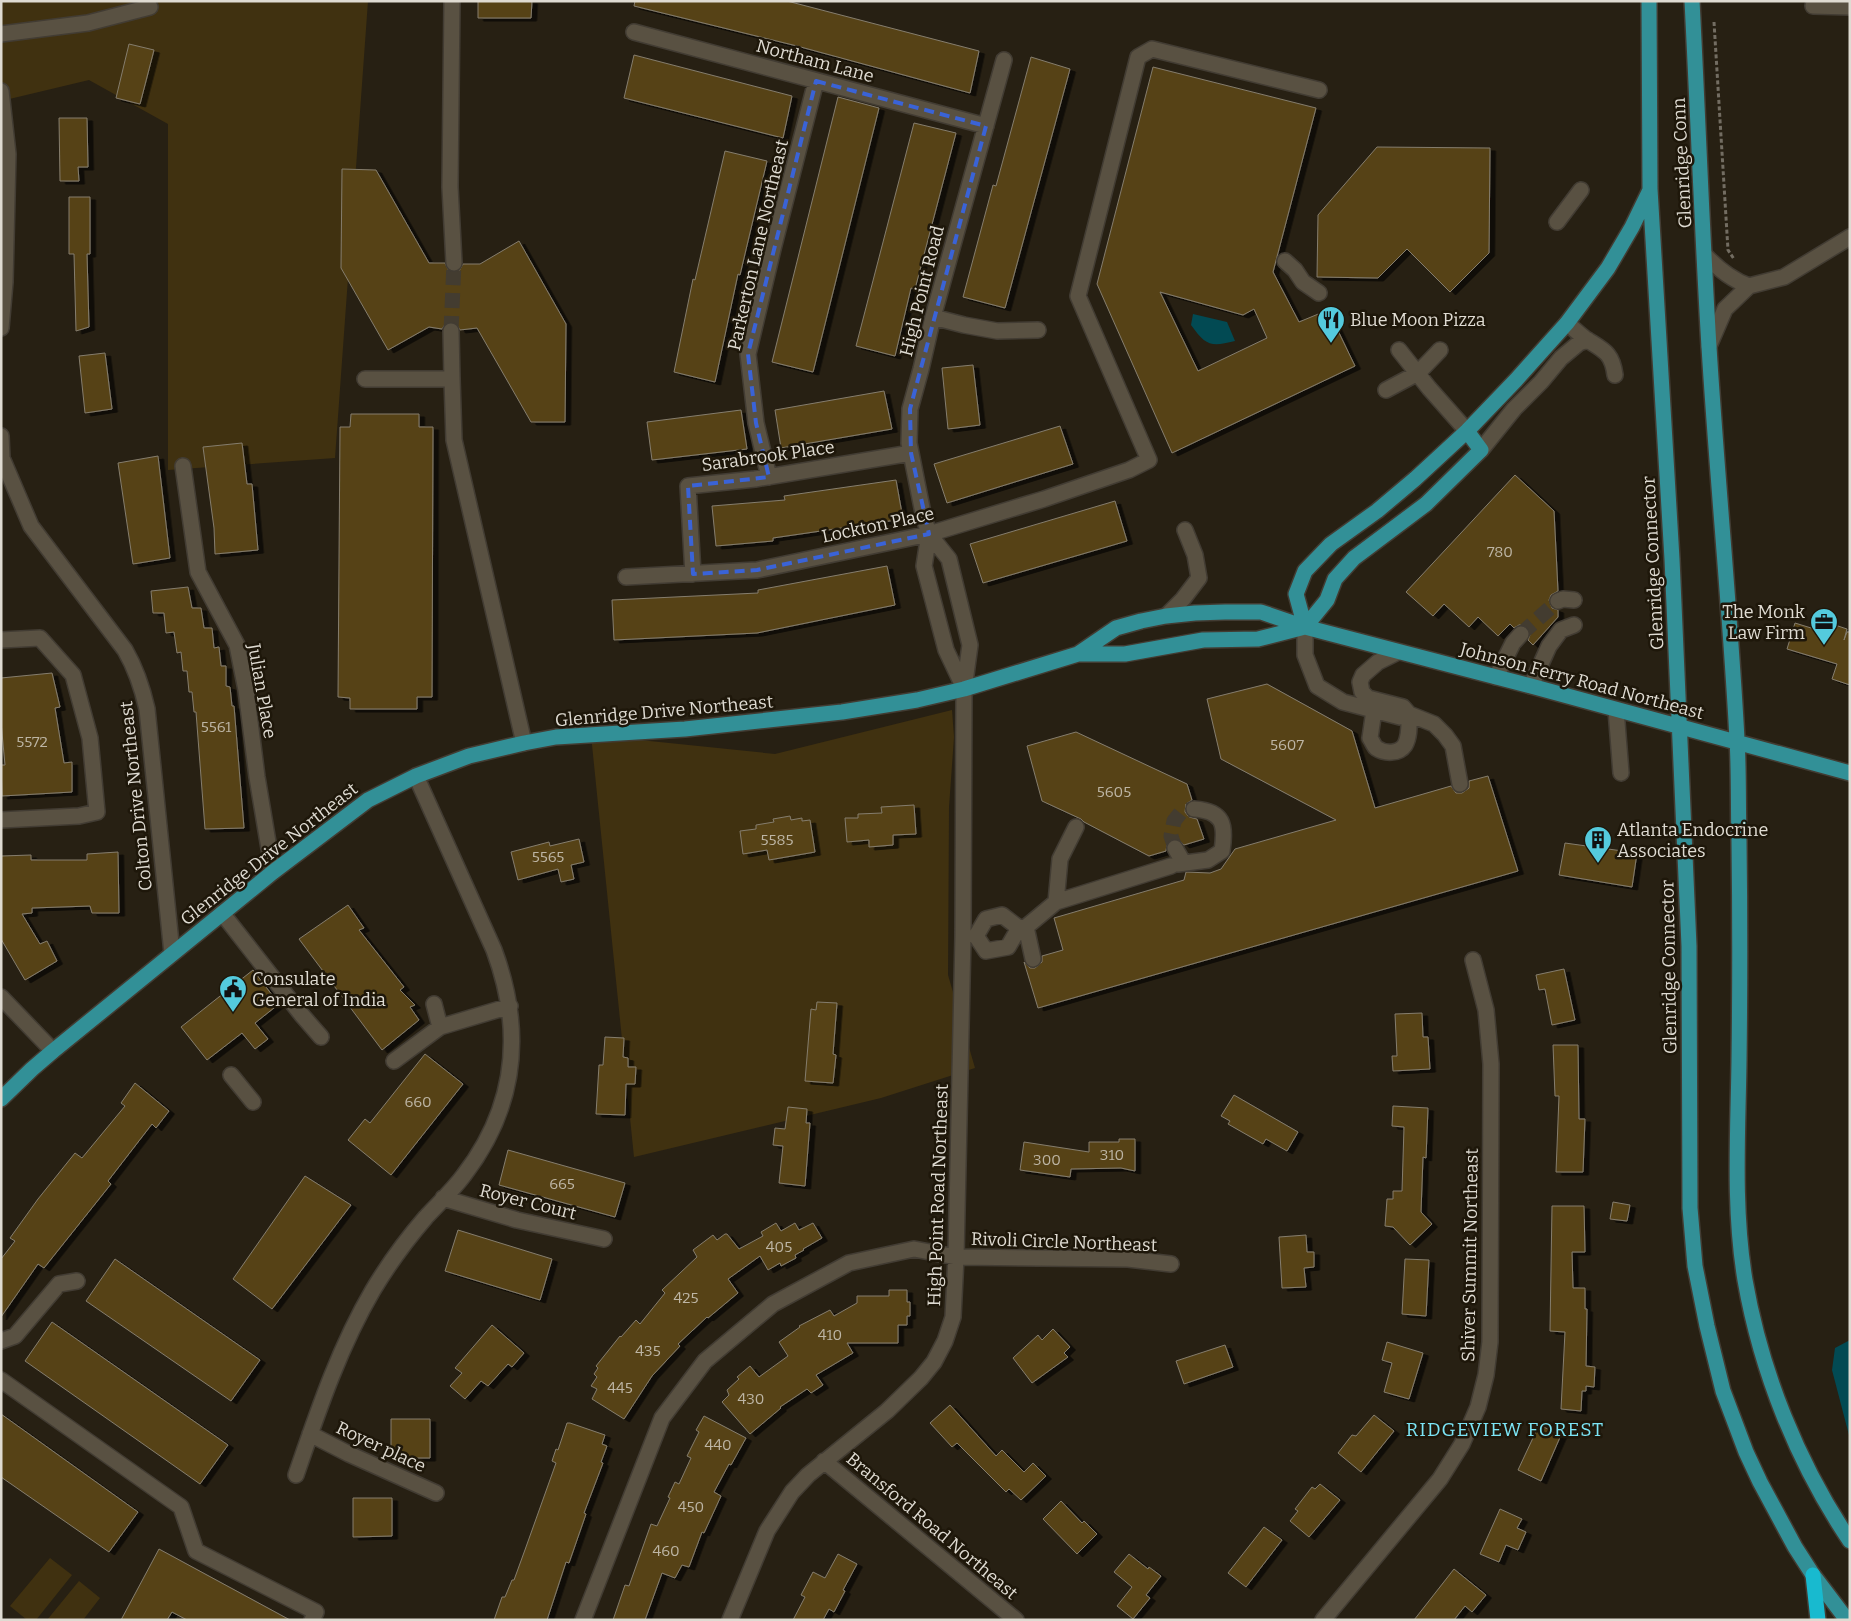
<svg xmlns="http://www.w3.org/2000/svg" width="1851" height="1621" viewBox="0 0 1851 1621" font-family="Bitter,serif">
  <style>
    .green { fill: #403110 }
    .water { fill: #024a53 }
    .building { fill: #564319; stroke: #857d6d; fill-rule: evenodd; filter: url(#shadow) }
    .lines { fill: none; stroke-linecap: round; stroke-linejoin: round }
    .minor-tunnel { stroke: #433c30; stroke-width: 15; stroke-dasharray: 15 8; stroke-linecap: butt }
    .minor-casing { stroke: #423c33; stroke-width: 18 }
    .major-casing { stroke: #423c33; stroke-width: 18 }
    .highway-casing { stroke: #423c33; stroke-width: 18 }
    .path { stroke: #736d62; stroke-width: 3; stroke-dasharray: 4 2.5; stroke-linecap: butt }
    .minor { stroke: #595142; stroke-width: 15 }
    .major { stroke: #329097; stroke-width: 15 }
    .highway { stroke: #18bacf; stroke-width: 15 }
    .marked { fill: none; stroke: #3a63d7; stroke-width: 4; stroke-dasharray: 10 6; stroke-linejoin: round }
    .labels { text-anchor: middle; stroke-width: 5; stroke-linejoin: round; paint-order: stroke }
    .number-label { font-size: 15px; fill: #bdb5a4 }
    .street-label { font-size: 18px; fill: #dfdbd2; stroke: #1e170a }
    .poi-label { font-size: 18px; fill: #dfdbd2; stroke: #1e170a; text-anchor: start }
    .neighbourhood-label { font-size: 19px; letter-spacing: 1px; fill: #7ce5f6; stroke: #1e170a }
  </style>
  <defs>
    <filter id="shadow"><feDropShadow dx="5.5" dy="3" stdDeviation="0" flood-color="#0009"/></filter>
  </defs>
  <rect width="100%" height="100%" fill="#272013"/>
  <!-- green -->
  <path class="green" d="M1,1H368L335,458L168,470V124L89,80L1,101Z
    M952,710L954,737L949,807L948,975L975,1068L881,1098L634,1157L591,735L775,754Z
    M50,1558L72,1575L36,1620H27L10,1606Z
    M79,1581L100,1598L83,1620H47Z"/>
  <!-- water -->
  <path class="water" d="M1193,314L1227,322L1235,341C1211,347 1206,346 1191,325Z
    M1850,1340V1439L1832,1370L1835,1348Z"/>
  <!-- building -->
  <path class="building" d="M478,1H532L531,18H478Z
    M635,1H787L979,51L970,93L797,46L634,6Z
    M129,44L154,50L140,104L116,98Z
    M634,55L792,96L783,138L624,98Z
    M1031,57L1070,69L1005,308L963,297L993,185L996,186Z
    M1153,67L1316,108L1273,272L1299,322L1328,310L1355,366L1172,453L1097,284ZM1160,292L1243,315L1254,309L1267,338L1198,371Z
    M838,97L879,108L813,372L772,362Z
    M59,118H87L88,167H78L79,181H60Z
    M914,123L956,133L915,289L911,288L895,356L856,346Z
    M1377,147L1490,148L1489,253L1450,292L1407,249L1378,278L1317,277L1318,215Z
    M725,151L767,161L740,275L738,274L715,382L674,372L693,279L695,280Z
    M342,169L376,170L429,263H445L449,271L455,272L459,271L463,264H480L519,241L566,324L565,422H531L477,328L460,330L456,323L451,322L446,323L442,329L429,327L388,350L341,268Z
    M69,197H90V254H87L89,327L76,331L74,254H69Z
    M105,353L112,409L85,413L79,356Z
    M973,365L980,425L948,429L942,368Z
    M884,391L892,429L781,448L775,410Z
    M741,410L747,449L652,460L647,422Z
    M351,414H419V427H433L432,697H417V709H350V698L338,697L340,427H350Z
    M1060,426L1073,464L947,503L934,464Z
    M242,443L247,484H252L258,550L215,554L214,528L203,447Z
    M158,456L170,558L133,564L118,463Z
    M1515,475L1554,511L1558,591L1551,595L1549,600L1552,608L1558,610V617L1533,645L1528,640L1530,635V631L1523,625H1519L1514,628L1510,624L1498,636L1478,617L1469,627L1444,604L1433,616L1406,592Z
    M896,480L903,519L773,538V541L716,546L712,506L785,500L784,496Z
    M1115,501L1127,541L983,583L970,544Z
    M887,566L895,605L757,633L614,640L612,600L758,593V590Z
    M188,587L192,608H201L204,628H212L214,648L219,647L221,666H226V686L230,687L232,706H234L244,828L205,829L196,712H194L192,692H189L187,671H183L181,652L177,653L174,632L166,633L164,613H153L151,591Z
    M1826,622L1847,629L1844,640L1847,632H1850V685L1832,679L1837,664L1787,649L1795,623L1824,632Z
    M52,673L60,707L55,708L64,763L72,762V792L2,796L1,765H5L1,722V678Z
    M1267,684L1352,731L1375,808L1451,786L1456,793H1462L1469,788V781L1488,776L1518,871L1038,1008L1024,962L1030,968H1035L1042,962V956L1063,950L1054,918L1184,880L1186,872L1210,873L1221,869L1235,849L1336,820L1221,759L1207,699Z
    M1076,732L1187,784L1192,800L1186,804L1185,812L1189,817L1197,819L1204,839L1184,845L1179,840H1171L1167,844L1166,851L1149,856L1084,822L1081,819L1042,801L1027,746Z
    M914,805L916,834L893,835V845L869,847V840L847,842L845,818H858V814L882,813L881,807Z
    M790,816L791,820L802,818V821L810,820L815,852L769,860L767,850L743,854L740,831L756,829V825L774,822L773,819Z
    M579,839L584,862L571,865L574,879L561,882L558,869L518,880L511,852L549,842L550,846Z
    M1565,843L1637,853L1632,887L1559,875Z
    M118,852L119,913H92L90,906L32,908V913L22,914L40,944L47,941L57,961L25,980L1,939V856L31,855V860H87V854Z
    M348,905L364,928L359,930L404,987L400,990L415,1005L410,1007L419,1020L382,1050L299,939Z
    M1564,969L1575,1020L1552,1025L1545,989L1539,990L1536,975Z
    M253,970L279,1004L255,1023L268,1039L255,1049L242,1033L207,1060L181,1027Z
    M817,1002L837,1003L833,1054L836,1055L833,1083L805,1081L811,1009L816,1010Z
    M1422,1013L1423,1037H1428L1430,1069L1393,1071L1392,1056H1397L1395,1014Z
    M605,1037L624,1038L623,1057L628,1058V1067H636L635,1084H626L625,1115L596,1114L599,1065H603Z
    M1553,1045H1578L1579,1119H1585L1583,1172H1556L1559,1096H1555Z
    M425,1054L463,1084L391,1175L348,1140L365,1119L370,1123Z
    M135,1083L169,1111L156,1128L152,1124L108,1181L111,1184L44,1268L38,1264L1,1317V1259L15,1241L10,1238L38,1199L75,1153L82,1158L125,1106L121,1103Z
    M1234,1095L1298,1132L1287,1151L1266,1139L1263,1144L1228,1124L1230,1121L1221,1116Z
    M1393,1106L1428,1108L1426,1158L1423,1157L1421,1212L1432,1224L1410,1245L1393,1227L1385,1226L1387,1199H1393V1191H1402L1404,1127L1392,1126Z
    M788,1107L807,1109L806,1123H810L805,1186L779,1183L783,1146L773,1145L775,1128L785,1129Z
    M1119,1139H1135V1171L1121,1168L1071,1169L1070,1177L1020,1170L1024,1142L1089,1152V1142H1119Z
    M508,1150L625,1183L615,1217L499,1185Z
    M305,1176L351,1205L272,1309L233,1279Z
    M1613,1202L1630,1205L1627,1221L1610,1219Z
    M1552,1206H1584L1585,1252H1572L1573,1288H1585V1309H1587L1586,1366L1595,1367L1594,1387L1586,1386V1391H1582L1581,1411L1561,1409L1565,1332L1550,1331Z
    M776,1223L781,1231L795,1223L799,1230L813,1223L822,1238L803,1249L804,1250L795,1255L796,1258L781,1266L780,1263L768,1270L760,1256L728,1279L738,1293L708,1318L707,1317L678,1344L680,1346L652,1376L624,1419L592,1399L597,1389L591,1386L597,1377L594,1374L598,1368L596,1366L620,1336L621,1337L636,1320L640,1324L665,1293L662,1290L697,1257L693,1250L713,1235L717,1240L725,1234H727L739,1249L763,1236L761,1232Z
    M458,1230L552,1259L540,1300L445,1271Z
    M1306,1235L1307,1252H1314V1267L1304,1268L1306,1287L1282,1288L1279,1237Z
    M115,1259L260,1360L231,1401L86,1301Z
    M1405,1259L1429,1260L1426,1316L1402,1314Z
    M889,1290H907V1302H910V1316H907V1325H898V1343H847L853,1353L816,1375L823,1385L811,1393L807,1389L780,1407L781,1408L750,1434L722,1402L729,1395L727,1390L739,1379L737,1377L750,1366L759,1377L788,1356L779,1342L800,1327L799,1326L830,1310L834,1316L857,1303V1296H889Z
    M52,1322L228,1445L200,1484L25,1361Z
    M492,1325L524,1353L512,1367L508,1364L488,1386L481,1381L465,1399L450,1386L462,1373L455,1368Z
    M1053,1329L1070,1347L1064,1353L1068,1357L1032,1383L1013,1358L1038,1335L1042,1340Z
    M1387,1342L1423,1353L1409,1399L1384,1392L1392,1363L1382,1360Z
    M1225,1345L1233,1367L1184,1384L1176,1361Z
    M950,1405L996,1456L1002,1450L1024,1472L1033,1463L1046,1476L1021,1500L1009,1489L1006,1492L957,1443L952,1447L930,1423Z
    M1,1414L138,1512L109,1552L1,1477Z
    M1374,1415L1394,1431L1361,1472L1338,1453L1352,1435L1356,1436Z
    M704,1416L746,1438L731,1465L729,1464L714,1492L721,1496L704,1533L702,1532L689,1567L682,1565L675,1578L662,1573L645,1620H613L625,1585L629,1586L651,1524L657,1526L670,1498L668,1497L675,1482L679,1484L691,1458L687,1456L699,1432L696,1430Z
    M391,1419H430V1458H391Z
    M567,1423H570L605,1435L602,1444L607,1446L601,1462L603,1463L584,1513L586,1514L569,1563L566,1562L547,1620H494L502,1597H505L512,1580H514L526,1547L556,1463L552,1461L556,1449L558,1450Z
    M1539,1425L1561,1435L1541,1481L1518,1470Z
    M1320,1484L1340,1500L1309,1537L1290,1521L1298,1511L1295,1509L1312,1487L1315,1489Z
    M353,1498H392V1536L353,1537Z
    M1061,1501L1082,1523L1084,1521L1097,1534L1077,1554L1043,1519Z
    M1500,1509L1522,1519L1517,1528L1526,1532L1518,1550L1506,1545L1499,1562L1480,1554Z
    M1264,1527L1282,1540L1246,1587L1228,1573Z
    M159,1549L290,1620H187L172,1612L167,1620H121Z
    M838,1554L857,1564L843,1590L845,1591L834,1612L829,1609L823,1620H793L805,1597L801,1595L813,1572L825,1578Z
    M1129,1554L1148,1569L1149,1567L1161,1576L1146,1595L1150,1598L1133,1619L1117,1606L1132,1587L1114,1572Z
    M1454,1569L1486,1595L1472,1612L1465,1606L1454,1620H1414Z"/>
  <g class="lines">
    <!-- minor-tunnel -->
    <path class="minor-tunnel" d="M451,331L454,263
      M1521,634L1558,601
      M1175,848L1171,836L1174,821L1182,811L1194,809"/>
    <defs>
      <path id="minor" d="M452,1L450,187L454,263
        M1813,6L1850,7
        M634,32L986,126
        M1,34L88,23L150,7
        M1,91L8,154L5,282L1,328
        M1557,222L1581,190
        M1705,255C1718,269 1732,280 1749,286
        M1285,261L1295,270L1303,282L1319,293
        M933,317L964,325L997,331L1038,330
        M1567,323C1573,328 1579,334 1586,339C1603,350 1612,352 1615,375
        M451,331L452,379
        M1709,346L1725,309L1749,286L1784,277L1850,237
        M1399,350L1429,388L1467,431
        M365,379H452L454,440L524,743
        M1386,390L1418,373L1440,350
        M1,436L2,458L31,526L125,650C136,669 142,687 147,709L172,953
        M1481,450L1514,409L1541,382L1561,358L1579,343L1588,340
        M183,466L198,572L237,645L246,690L257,777L273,872
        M769,477L756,423L748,354L773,249L816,81
        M929,534L924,566L946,650L964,688
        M693,574L688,486L755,479L911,453
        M626,577L757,570L929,534L1044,499L1129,470L1149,460L1078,296L1138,57L1152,49L1319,90
        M1558,601L1563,599L1574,600
        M1166,616L1183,599L1199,578L1195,555L1185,530
        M1305,627V655L1317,686L1343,702L1400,717L1403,716
        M1,640L40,638L73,675L90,738L97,812L79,816L1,820
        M1398,652L1378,662L1363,675L1360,682L1362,692L1368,698L1403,707L1409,714L1434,724L1445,735L1453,746L1460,784
        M1496,677L1513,643L1521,634
        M1531,686L1549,646L1561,630L1574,625
        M1374,710L1370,738C1372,741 1374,746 1376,748C1385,754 1399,754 1405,745C1410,736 1409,724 1409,714
        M1616,710L1621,773
        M1175,848L1183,862
        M1178,864L1208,860L1222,851C1226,825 1224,811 1194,809
        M1056,902L1171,866
        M222,913L301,1014L321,1037
        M1026,927L1033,959
        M976,936L986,951L1008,947L1019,928L1026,927L1056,902L1060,859L1076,827
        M976,936L986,919L1002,915L1019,928
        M1,997L53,1051
        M434,1004L440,1027
        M394,1061L440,1027L510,1006
        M231,1075L253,1102
        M443,1198L517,1220L604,1239
        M1,1341L15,1336L59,1284L77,1281
        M1,1380L181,1507L196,1551L316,1612L312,1620
        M310,1434L349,1454L436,1493
        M824,1461L1016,1620
        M296,1475C318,1411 339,1348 373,1290C388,1265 407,1239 426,1217C439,1203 453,1190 464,1175C517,1106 524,1031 494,950L416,776
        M583,1620L662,1418L705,1361L773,1304L849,1263L914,1249L956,1257L1128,1259L1171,1264
        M730,1620L767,1531L792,1492L808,1475L887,1411L921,1378L934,1362L945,1341L953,1317L956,1257L963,936L964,689L970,645L949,559L929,534L924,518L909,443L910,409L921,369L933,317L1004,60
        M1323,1620L1440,1479L1462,1444L1478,1407L1486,1375L1490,1342L1491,1064L1486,1010L1473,960"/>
      <path id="major" d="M1649,1L1650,189L1672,559L1689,946L1690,1208L1695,1266L1707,1326L1723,1391L1746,1452L1760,1482L1795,1547L1813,1575L1847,1620
        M1692,1C1698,116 1702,232 1709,347C1717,477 1730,608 1737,739C1739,773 1738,807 1739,841C1740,914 1740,987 1739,1061C1738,1134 1733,1208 1745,1280C1761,1372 1798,1464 1850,1541
        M1305,627L1296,594L1305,571L1331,544L1377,511L1415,479L1467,431L1516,380L1567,323L1608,268L1632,227L1650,190
        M1305,627L1327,600L1335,579L1354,558L1426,504L1481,450L1467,431
        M1078,654L1116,628L1141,621L1166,616L1195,613L1225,612H1261L1305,627L1531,686L1850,773
        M1,1099L32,1069L53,1051L273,872L368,800L416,776L469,756L524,743L556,737L685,729L842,712L917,700L964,689L1078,654H1125L1203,640L1258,639L1305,627"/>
      <path id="highway" d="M1813,1575L1818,1620"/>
    </defs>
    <!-- minor casing -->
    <use href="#minor" class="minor-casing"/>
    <!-- major casing -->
    <use href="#major" class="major-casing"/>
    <!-- highway casing -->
    <use href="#highway" class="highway-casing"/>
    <!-- path -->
    <path class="path" d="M1714,22L1728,250L1734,259"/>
    <!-- minor -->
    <use href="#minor" class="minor"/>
    <!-- major -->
    <use href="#major" class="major"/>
    <!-- highway -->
    <use href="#highway" class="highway"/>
  </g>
  <!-- marked area -->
  <path class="marked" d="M816,81L986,126L910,409L911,453L929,534L757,570L693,574L688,486L769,477L756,423L748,354Z"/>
  <!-- icons -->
  <defs>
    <symbol id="restaurant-pin" viewBox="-11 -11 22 30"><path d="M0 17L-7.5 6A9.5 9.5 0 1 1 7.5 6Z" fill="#54cadd" stroke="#1e170a"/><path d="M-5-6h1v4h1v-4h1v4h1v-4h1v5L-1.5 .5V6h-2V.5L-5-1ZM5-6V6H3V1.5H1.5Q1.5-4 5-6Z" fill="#111"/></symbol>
    <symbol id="office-pin" viewBox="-11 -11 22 30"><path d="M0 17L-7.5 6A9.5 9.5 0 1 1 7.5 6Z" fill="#54cadd" stroke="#1e170a"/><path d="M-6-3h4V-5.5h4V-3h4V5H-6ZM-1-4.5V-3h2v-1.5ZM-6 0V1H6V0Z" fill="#111"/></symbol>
    <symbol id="building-pin" viewBox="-11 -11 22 30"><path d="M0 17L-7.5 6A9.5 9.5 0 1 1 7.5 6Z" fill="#54cadd" stroke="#1e170a"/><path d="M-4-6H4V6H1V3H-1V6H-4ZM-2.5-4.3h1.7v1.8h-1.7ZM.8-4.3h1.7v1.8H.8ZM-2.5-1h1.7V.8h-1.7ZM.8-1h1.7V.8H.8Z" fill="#111"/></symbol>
    <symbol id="civic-pin" viewBox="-11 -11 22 30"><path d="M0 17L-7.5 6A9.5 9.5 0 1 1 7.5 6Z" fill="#54cadd" stroke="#1e170a"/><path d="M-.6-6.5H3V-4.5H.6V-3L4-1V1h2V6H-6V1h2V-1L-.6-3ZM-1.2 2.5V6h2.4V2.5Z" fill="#111"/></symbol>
  </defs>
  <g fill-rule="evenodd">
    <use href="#restaurant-pin" x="1315" y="304" width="32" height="43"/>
    <use href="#office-pin" x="1808" y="606" width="32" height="43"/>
    <use href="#building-pin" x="1582" y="824" width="32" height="43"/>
    <use href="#civic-pin" x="217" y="973" width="32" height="43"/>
  </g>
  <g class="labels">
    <!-- number labels -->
    <g class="number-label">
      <text x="1500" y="557">780</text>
      <text x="216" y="732">5561</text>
      <text x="32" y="747">5572</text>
      <text x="1287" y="750">5607</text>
      <text x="1114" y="797">5605</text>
      <text x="777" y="845">5585</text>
      <text x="548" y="862">5565</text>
      <text x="418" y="1107">660</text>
      <text x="1112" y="1160">310</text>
      <text x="1047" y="1165">300</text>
      <text x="562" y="1189">665</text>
      <text x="779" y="1252">405</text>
      <text x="686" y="1303">425</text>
      <text x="830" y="1340">410</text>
      <text x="648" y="1356">435</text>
      <text x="620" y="1393">445</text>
      <text x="751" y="1404">430</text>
      <text x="718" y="1450">440</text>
      <text x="691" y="1512">450</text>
      <text x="666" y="1556">460</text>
    </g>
    <!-- street labels -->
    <g class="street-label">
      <text transform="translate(815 61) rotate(15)" y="6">Northam Lane</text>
      <text transform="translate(1682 163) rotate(-93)" y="6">Glenridge Conn</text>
      <text transform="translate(758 245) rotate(-77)" y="6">Parkerton Lane Northeast</text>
      <text transform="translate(922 291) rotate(-76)" y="6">High Point Road</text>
      <text transform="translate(768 456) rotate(-8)" y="6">Sarabrook Place</text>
      <text transform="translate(878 525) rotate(-12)" y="6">Lockton Place</text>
      <text transform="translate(1653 563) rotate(-93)" y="6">Glenridge Connector</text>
      <text transform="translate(1582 681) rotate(15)" y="6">Johnson Ferry Road Northeast</text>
      <text transform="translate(262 691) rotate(80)" y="6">Julian Place</text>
      <text transform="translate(664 711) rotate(-5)" y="6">Glenridge Drive Northeast</text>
      <text transform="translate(136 796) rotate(-96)" y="6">Colton Drive Northeast</text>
      <text transform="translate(269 854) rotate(-38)" y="6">Glenridge Drive Northeast</text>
      <text transform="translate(1669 967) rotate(-91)" y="6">Glenridge Connector</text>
      <text transform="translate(938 1195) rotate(-88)" y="6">High Point Road Northeast</text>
      <text transform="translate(528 1202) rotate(14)" y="6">Royer Court</text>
      <text transform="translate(1064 1242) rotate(2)" y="6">Rivoli Circle Northeast</text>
      <text transform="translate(1470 1255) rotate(-89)" y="6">Shiver Summit Northeast</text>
      <text transform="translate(381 1447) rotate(25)" y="6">Royer place</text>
      <text transform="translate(932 1526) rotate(40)" y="6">Bransford Road Northeast</text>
    </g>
    <!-- poi labels -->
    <g class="poi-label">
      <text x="1350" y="326">Blue Moon Pizza</text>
      <text x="1805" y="618" text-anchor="end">The Monk<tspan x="1805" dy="21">Law Firm</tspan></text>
      <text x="1617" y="836">Atlanta Endocrine<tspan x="1617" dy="21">Associates</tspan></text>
      <text x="252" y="985">Consulate<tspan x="252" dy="21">General of India</tspan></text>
    </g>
    <!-- neighbourhood labels -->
    <g class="neighbourhood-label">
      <text x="1505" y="1436">RIDGEVIEW FOREST</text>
    </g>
  </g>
  <!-- border -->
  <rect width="1851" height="1621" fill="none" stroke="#dfdbd2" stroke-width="5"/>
</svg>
